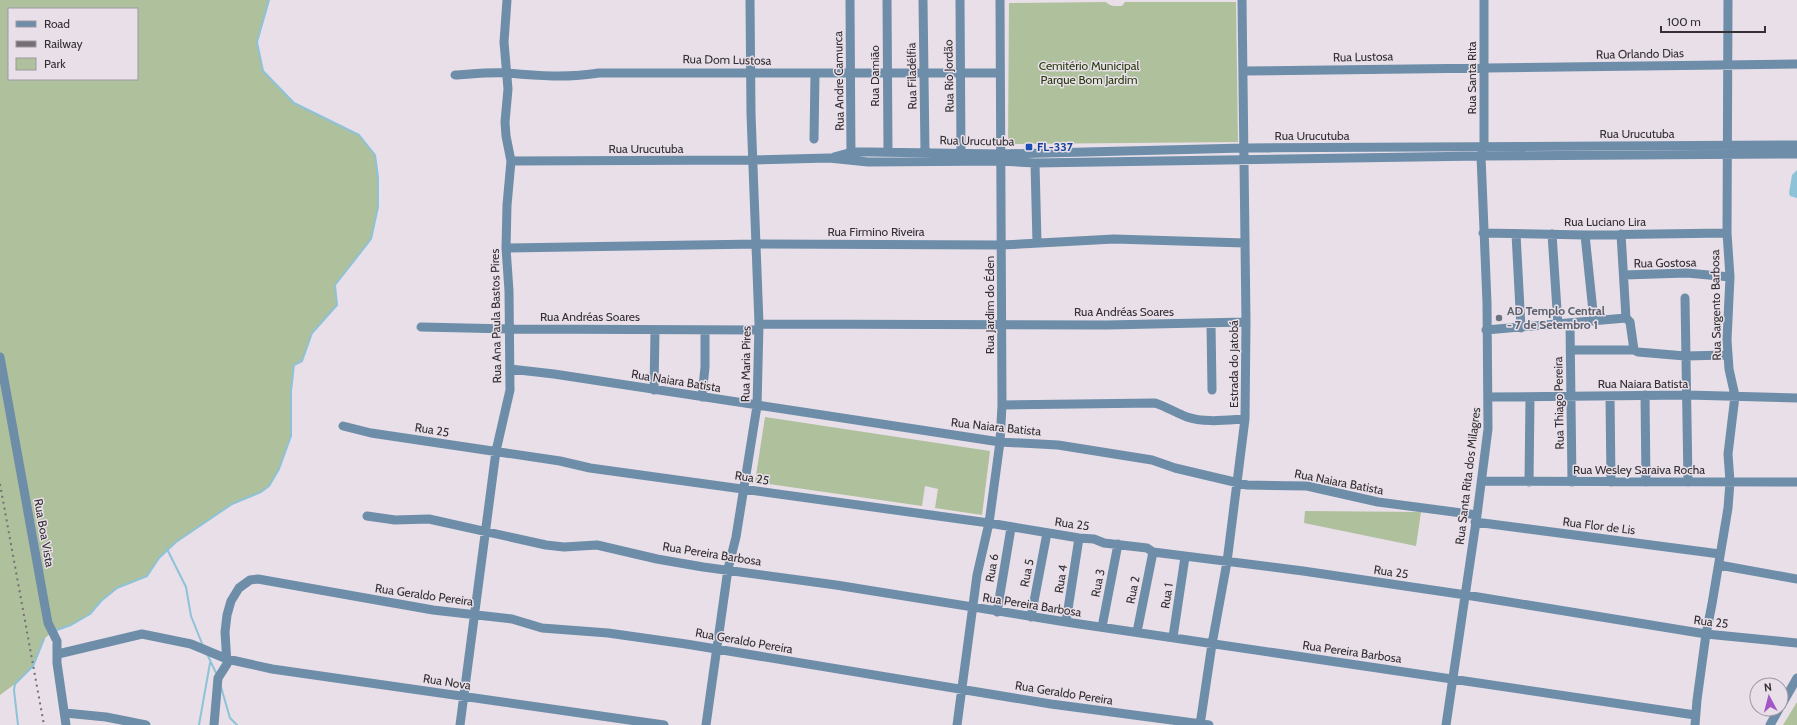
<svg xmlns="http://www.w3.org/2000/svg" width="1797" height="725" viewBox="0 0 1797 725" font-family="Cabin,sans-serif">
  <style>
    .green { fill: #afc09d; fill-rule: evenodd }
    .water { fill: #8dc2d8 }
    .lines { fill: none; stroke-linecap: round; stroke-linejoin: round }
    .stream { stroke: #8dc2d8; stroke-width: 2 }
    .minor { stroke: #6d8da9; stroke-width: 9 }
    .rail { stroke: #756f75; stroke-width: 2; stroke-dasharray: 2 4; stroke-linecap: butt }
    .transit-dot { fill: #1a4fb4; stroke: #e8dfe8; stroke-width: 1.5 }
    .worship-dot { fill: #6b7280; stroke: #e8dfe8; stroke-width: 1.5 }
    .labels { text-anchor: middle; stroke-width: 3; stroke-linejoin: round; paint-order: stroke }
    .street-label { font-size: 12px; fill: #343033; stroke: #e8dfe8 }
    .park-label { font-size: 12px; fill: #273b0c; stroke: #e8dfe8 }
    .transit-label { font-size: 12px; font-weight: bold; fill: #164399; stroke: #e8dfe8; text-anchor: start }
    .worship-label { font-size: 12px; font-weight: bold; fill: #5b616d; stroke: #e8dfe8; text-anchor: start }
  </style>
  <rect width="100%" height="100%" fill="#e8dfe8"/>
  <!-- green -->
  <path class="green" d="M0,0H269L257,42L263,71L294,103L359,135L375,155L378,177V207L371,239L335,285L337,305L312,333L302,361L294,365L291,391V436L279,469L269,486L261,492L232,504L176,542L159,558L147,576L117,588L101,601L90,614L71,625L53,631L44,639L33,666L15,684L0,695ZM9,9H137V79H9Z
    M1106,2C1111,7 1116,6 1122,6L1125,2H1236L1238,142L1008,144L1009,3Z
    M765,417L990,451L982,515L935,508L938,489L925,486L922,506L755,482Z
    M1305,511L1421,512L1416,546L1304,523Z
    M1797,702V725H1783Z"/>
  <!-- water -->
  <path class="water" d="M1797,170V198L1790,196L1789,193L1792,175Z"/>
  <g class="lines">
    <!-- stream -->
    <path class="stream" d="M167,549L186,587L191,616L203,646
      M54,631L71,625L90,614L101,601L117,588L147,576L159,558L176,542L232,504L261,492L269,486L279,469L291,436V391L294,365L302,361L312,333L337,305L335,285L371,239L378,207V177L375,155L359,135L294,103L263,71L257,42L269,0
      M207,654L217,675
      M221,687L230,718L237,725
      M18,725L14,690L15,684L33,666L44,639
      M199,725L210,663"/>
    <!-- minor -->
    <path class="minor" d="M850,0L851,159
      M887,0L888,152
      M923,0L925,152
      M960,0L961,152
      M1243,71L1797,64
      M455,75C472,74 490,72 507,73C538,76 568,78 599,73H1000
      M814,139L815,74
      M834,157L852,152H869L1001,154L1244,148L1797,145
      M511,161L752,160L829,158L868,162L1001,161L1035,163L1481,156L1797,154
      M1035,163L1037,243
      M1483,233L1585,235L1727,233
      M1516,234L1521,328
      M1552,234L1558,325
      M1621,234L1626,318L1630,322L1634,350
      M1585,235L1594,321
      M506,248L757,244L1002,245L1114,239L1245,243
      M1624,275L1687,273L1730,277
      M1685,298L1688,482
      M1211,323L1212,390
      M1570,323L1572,482
      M759,324L1107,325L1246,322
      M421,327L510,329L759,330
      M1486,330L1626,318
      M1571,350H1634L1638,352L1685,356L1728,355
      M0,357L44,601L48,623L57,641V663L66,725
      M510,369L554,374L1000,442L1058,445L1152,460L1175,468L1247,485L1307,486L1378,502L1477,515
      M654,390L655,330
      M1645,395L1646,482
      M1610,396L1611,482
      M702,397L705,367V330
      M1489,397L1687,395L1797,398
      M1002,405L1155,403C1167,407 1176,413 1187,417C1204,423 1227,420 1245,419
      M343,426L371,433L560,461L590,468L989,523L1079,538L1094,539L1104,543L1147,548L1153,552L1303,571L1466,595L1706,634L1797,643
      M1482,481L1797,482
      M1529,482L1530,397
      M367,516L395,520L429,519L546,545L564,547L597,545L657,559L703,567L836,585L1066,622L1695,715
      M1475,522L1720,554
      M1719,565L1797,579
      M997,612L1011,528
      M1031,617L1047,533
      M1066,622L1079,538
      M1102,627L1118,544
      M1137,632L1153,552
      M1173,637L1185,557
      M58,654L142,634L191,644L227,659L272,669L664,725
      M1781,706L1797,678
      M65,713L106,717L146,725
      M214,725L218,678L227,664L225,632L227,615L231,601L239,588L250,580L258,579L433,610L512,619L542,628L608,633L686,644L1051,704L1209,725
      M460,725L496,451L510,390L509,291L506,248L507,205L511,161L506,136L505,122L508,89L504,42L507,0
      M706,725L728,569L736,537L757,406L759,324L751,114L750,0
      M957,725L977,575L989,523L1000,442L1002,405L1000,0
      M1200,725L1212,644L1227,562L1245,419L1246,322L1242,0
      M1446,725L1477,515L1488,429L1487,303L1481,156L1484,146V0
      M1695,725L1697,700L1706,634L1712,604L1728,508L1730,482L1728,454L1735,396L1729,369L1727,340L1730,277L1727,233L1728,0
      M1770,725L1779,709"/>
    <!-- rail -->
    <path class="rail" d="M0,484L44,725"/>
  </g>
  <!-- markers -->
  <rect class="transit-dot" x="1025" y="143" width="8" height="8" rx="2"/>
  <circle class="worship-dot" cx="1499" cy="318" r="4"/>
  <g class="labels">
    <!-- street labels -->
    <g class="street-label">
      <text transform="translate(1640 54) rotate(-1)" y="4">Rua Orlando Dias</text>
      <text transform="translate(1363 57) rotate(-1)" y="4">Rua Lustosa</text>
      <text transform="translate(727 60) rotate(1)" y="4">Rua Dom Lustosa</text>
      <text transform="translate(875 76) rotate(-90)" y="4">Rua Damião</text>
      <text transform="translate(912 76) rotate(-91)" y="4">Rua Filadélfia</text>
      <text transform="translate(949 76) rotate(-91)" y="4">Rua Rio Jordão</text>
      <text transform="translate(1472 78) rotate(-90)" y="4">Rua Santa Rita</text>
      <text transform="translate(839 81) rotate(-91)" y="4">Rua Andre Camurca</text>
      <text x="1637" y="138">Rua Urucutuba</text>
      <text x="1312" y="140">Rua Urucutuba</text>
      <text transform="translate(977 141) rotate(1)" y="4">Rua Urucutuba</text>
      <text x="646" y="153">Rua Urucutuba</text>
      <text x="1605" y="226">Rua Luciano Lira</text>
      <text x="876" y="236">Rua Firmino Riveira</text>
      <text transform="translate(1665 263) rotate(-1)" y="4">Rua Gostosa</text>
      <text transform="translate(990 305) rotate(-90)" y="4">Rua Jardim do Éden</text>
      <text transform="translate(1716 305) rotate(-91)" y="4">Rua Sargento Barbosa</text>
      <text x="1124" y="316">Rua Andréas Soares</text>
      <text transform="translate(496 316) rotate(-91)" y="4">Rua Ana Paula Bastos Pires</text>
      <text x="590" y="321">Rua Andréas Soares</text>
      <text transform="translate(746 364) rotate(-89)" y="4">Rua Maria Pires</text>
      <text transform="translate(1234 364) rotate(-90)" y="4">Estrada do Jatobá</text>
      <text transform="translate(676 381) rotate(9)" y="4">Rua Naiara Batista</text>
      <text x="1643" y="388">Rua Naiara Batista</text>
      <text transform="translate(1559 403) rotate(-91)" y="4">Rua Thiago Pereira</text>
      <text transform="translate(996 427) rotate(6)" y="4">Rua Naiara Batista</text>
      <text transform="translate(432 430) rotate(9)" y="4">Rua 25</text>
      <text x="1639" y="474">Rua Wesley Saraiva Rocha</text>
      <text transform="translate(1468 476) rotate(-83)" y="4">Rua Santa Rita dos Milagres</text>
      <text transform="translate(752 478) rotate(9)" y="4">Rua 25</text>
      <text transform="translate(1339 482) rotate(11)" y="4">Rua Naiara Batista</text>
      <text transform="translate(1072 524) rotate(8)" y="4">Rua 25</text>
      <text transform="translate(1599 526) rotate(7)" y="4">Rua Flor de Lis</text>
      <text transform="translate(44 533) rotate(80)" y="4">Rua Boa Vista</text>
      <text transform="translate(712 554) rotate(9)" y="4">Rua Pereira Barbosa</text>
      <text transform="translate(992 568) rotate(-80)" y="4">Rua 6</text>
      <text transform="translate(1391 572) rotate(8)" y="4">Rua 25</text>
      <text transform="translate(1027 573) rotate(-79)" y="4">Rua 5</text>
      <text transform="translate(1061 579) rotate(-81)" y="4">Rua 4</text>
      <text transform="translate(1098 583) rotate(-79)" y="4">Rua 3</text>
      <text transform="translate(1133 590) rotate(-79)" y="4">Rua 2</text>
      <text transform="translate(424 595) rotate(8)" y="4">Rua Geraldo Pereira</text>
      <text transform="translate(1167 596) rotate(-81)" y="4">Rua 1</text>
      <text transform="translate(1032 605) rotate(9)" y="4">Rua Pereira Barbosa</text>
      <text transform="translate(1711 622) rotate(7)" y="4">Rua 25</text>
      <text transform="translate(744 641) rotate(10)" y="4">Rua Geraldo Pereira</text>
      <text transform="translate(1352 652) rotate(8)" y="4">Rua Pereira Barbosa</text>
      <text transform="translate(447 682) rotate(9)" y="4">Rua Nova</text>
      <text transform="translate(1064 693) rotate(9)" y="4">Rua Geraldo Pereira</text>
    </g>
    <!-- park labels -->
    <g class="park-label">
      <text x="1089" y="70">Cemitério Municipal<tspan x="1089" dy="14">Parque Bom Jardim</tspan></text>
    </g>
    <!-- transit labels -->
    <g class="transit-label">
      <text x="1037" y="151">FL-337</text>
    </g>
    <!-- worship labels -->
    <g class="worship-label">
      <text x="1507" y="315">AD Templo Central<tspan x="1507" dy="14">- 7 de Setembro 1</tspan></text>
    </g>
  </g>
  <!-- legend -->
  <rect x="8" y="8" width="130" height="72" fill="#e8dfe8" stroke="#a099a0"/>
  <rect x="16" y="21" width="20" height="6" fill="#6d8da9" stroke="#a099a0"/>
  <text x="44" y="28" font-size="12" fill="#343033">Road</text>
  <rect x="16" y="41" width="20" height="6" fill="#756f75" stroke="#a099a0"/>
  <text x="44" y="48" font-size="12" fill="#343033">Railway</text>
  <rect x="16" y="58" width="20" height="12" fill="#afc09d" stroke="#a099a0"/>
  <text x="44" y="68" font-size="12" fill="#343033">Park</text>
  <!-- north arrow -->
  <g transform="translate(1769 697) rotate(353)"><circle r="19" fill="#e8dfe8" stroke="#a099a0"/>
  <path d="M0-3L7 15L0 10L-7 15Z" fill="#a256c8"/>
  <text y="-6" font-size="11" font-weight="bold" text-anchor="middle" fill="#343033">N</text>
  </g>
  <!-- scale -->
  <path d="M1661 26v6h104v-6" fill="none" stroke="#343033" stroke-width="2"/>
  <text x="1667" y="26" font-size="12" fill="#343033" stroke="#e8dfe8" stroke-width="3" paint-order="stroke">100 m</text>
</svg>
